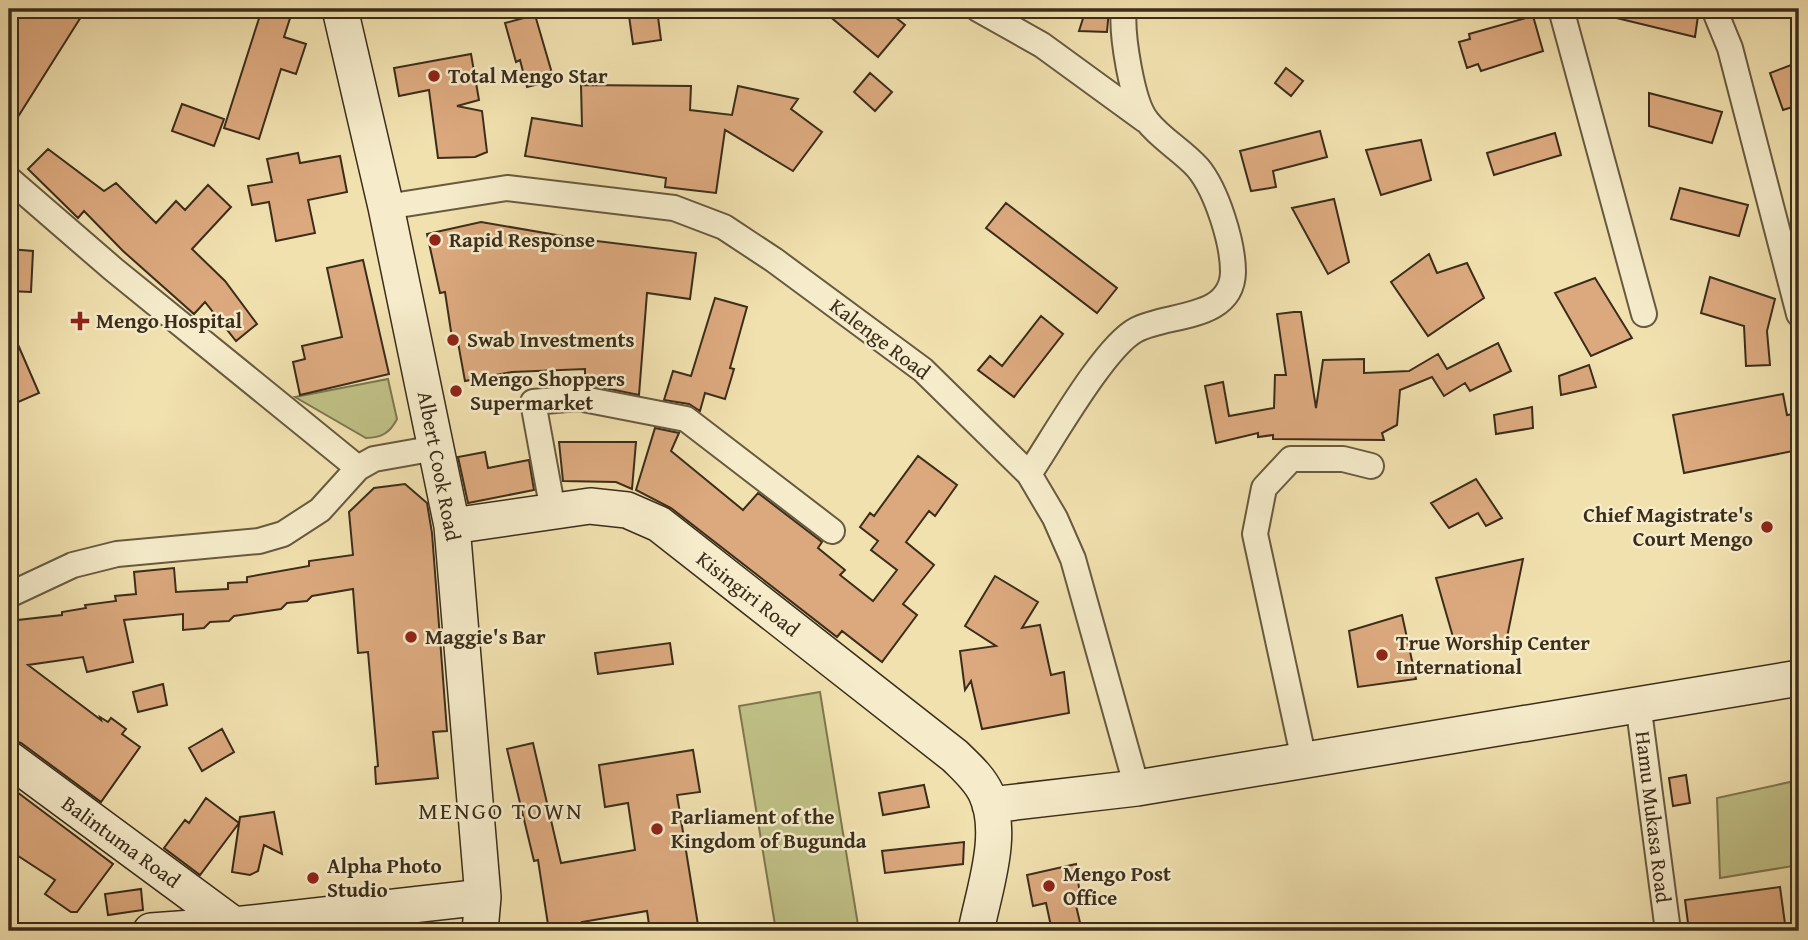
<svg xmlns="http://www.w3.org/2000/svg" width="1808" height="940" viewBox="0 0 1808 940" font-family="'Gentium Book Plus',serif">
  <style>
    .green { fill: #c0c186; stroke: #7e7750; stroke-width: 2 }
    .building { fill: #dca97e; stroke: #3b2d1b; stroke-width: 2 }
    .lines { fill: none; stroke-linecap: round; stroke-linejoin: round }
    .minor-casing { stroke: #685a40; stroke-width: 28 }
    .secondary-casing { stroke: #3b2d1b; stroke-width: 38 }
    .minor { stroke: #f6eccb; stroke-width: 24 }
    .secondary { stroke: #f6eccb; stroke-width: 35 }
    .poi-dot { fill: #8f2418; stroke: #f6eccb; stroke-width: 2.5 }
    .labels { text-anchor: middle; stroke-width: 5; stroke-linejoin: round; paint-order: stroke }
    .poi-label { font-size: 21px; font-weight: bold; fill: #3b2d1b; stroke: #f6eccb; text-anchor: start }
    .street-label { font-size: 21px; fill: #3b2d1b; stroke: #f6eccb }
    .quarter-label { font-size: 24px; letter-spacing: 2px; fill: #3b2d1b; stroke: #f6eccb }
  </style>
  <rect width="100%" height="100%" fill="#f1e1af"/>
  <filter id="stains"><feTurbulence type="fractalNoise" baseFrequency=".00286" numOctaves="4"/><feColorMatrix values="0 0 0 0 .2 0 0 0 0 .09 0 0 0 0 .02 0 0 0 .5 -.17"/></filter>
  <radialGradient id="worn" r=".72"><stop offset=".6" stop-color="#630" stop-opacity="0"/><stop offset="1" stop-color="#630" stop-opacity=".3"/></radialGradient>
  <!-- green -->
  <path class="green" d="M388,379L397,419C390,433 381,438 366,438L295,397Z
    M820,692L859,931H776L739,706Z
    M1799,780V865L1720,878L1717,798Z"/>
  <!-- building -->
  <path class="building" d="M9,9H86L9,131Z
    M262,9H293L284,37L306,44L296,74L281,69L259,139L224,128Z
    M628,9H657L661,40L633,44Z
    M821,9H885L905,25L878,57Z
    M1086,9H1109L1107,32L1079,31Z
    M1605,9H1699L1695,37L1604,15Z
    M535,15L554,80L527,87L520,60L516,62L505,23Z
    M1533,16L1543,51L1481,71L1478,64L1467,68L1459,42L1470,39L1469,34Z
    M471,54L479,100L457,106L482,111L487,152L475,157L438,158L429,90L399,96L394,68Z
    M1799,62V105L1783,110L1770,73Z
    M1286,68L1303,81L1291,96L1275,83Z
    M870,73L892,92L875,111L854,92Z
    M581,85L691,86L690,110L732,115L738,86L798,99L791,109L822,132L793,171L725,130L716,193L665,187L666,178L525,156L532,118L582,126Z
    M1649,93L1722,112L1712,143L1649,126Z
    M182,104L224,119L214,146L172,131Z
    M1320,131L1327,157L1273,171L1276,187L1251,191L1240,151Z
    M1555,133L1561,155L1494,175L1487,153Z
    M1421,140L1431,180L1381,195L1366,150Z
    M48,149L104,191L116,183L156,223L176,201L185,210L208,185L231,207L192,249L225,281L257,324L236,341L205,302L194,314L123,251L84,211L78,218L28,169Z
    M298,153L300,163L340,156L347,192L308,200L315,233L276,241L269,202L252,205L248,186L272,182L267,159Z
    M1680,188L1748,205L1739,236L1671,219Z
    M1334,199L1349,262L1328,274L1292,208Z
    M1006,203L1117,288L1097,313L986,228Z
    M481,222L580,239L696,253L690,299L647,293L639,395L585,384V369L512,372L465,381L457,337L452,338L445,292L440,293L427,234Z
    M9,249L33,251L31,292L9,291Z
    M1429,254L1437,273L1467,263L1484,298L1428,336L1391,282Z
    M363,260L389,374L300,395L293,362L305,359L302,346L342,337L327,268Z
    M1710,277L1775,299L1767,331L1770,365L1746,366L1744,326L1701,313Z
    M1595,278L1632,338L1591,356L1555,293Z
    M715,298L747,307L730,368L734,369L725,399L705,393L700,411L689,404L664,400L673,371L691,376Z
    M1294,312H1301L1316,408L1323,360L1364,359V373L1409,371L1438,354L1447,369L1498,343L1511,371L1470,391L1465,383L1444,396L1432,377L1400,390L1397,425L1382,433L1384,440L1273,439V435L1258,437V433L1216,443L1205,386L1223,382L1229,416L1274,408L1275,375H1286L1277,314Z
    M1041,316L1063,334L1014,397L978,370L990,356L1002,366Z
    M9,324L39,393L9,406Z
    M1589,365L1596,387L1561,395L1559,376Z
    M1783,394L1787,415L1799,413V438L1791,440L1793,451L1684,473L1673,415Z
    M1532,407L1533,428L1496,434L1494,415Z
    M655,428L679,433L671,451L743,510L758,493L822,542L818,548L845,570L840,575L873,601L897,570L871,550L878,541L860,527L870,513L874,516L918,456L957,485L935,516L929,511L906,542L934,565L903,604L917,615L882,662L842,631L837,637L671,508L636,490Z
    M559,442H636L632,489L616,482L563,481Z
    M485,452L488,468L529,460L534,490L468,503L458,457Z
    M1476,479L1502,518L1486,526L1478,513L1449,528L1431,503Z
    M405,484L427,503L432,533L447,731L433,732L438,778L376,784L375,767L378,766L368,652L358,653L353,589L312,596L307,601L287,603L281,609L234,616L229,621L210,622L204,628L183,630V614L124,620L133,662L87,672L83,657L28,665L101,720L100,717L108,722L111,718L126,729L122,734L140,747L101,802L21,743L9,739V621L62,615V612L86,608L85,605L116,601L115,596L136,594L134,572L174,568L176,592L228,589V583L247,582V577L309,566V561L353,555L349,512L374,488Z
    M1523,559L1505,647L1453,637L1436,578Z
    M995,576L1038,602L1022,628L1040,625L1051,675L1064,672L1069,713L982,729L971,681L965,690L960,651L996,646L965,626Z
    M1402,615L1416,679L1358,687L1349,631Z
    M670,643L673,664L598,674L595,653Z
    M163,684L167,705L138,712L133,692Z
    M222,729L234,752L202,771L189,748Z
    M533,743L561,863L635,850L628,803L605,807L599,765L693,750L700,792L677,795L699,931H650L647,911L582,922L585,931H549L538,860L534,861L507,749Z
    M1686,775L1690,803L1673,806L1669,778Z
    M924,785L929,807L883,815L879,793Z
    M9,786L113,864L77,912H71L45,894L55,880L9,850Z
    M206,798L239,823L200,875L164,848L185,820L189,823Z
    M274,812L282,854L264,845L258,871L250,875L232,872L240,817Z
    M964,842L963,864L885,873L882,851Z
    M1076,864L1080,896L1074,897L1082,931H1052L1046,903L1033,906L1027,875Z
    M1780,887L1786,931H1689L1685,900Z
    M141,889L143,910L108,915L105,894Z"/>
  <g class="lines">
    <defs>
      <path id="minor" d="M978,9L1042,45L1145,120
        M1561,9L1644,314
        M1714,9L1730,48L1799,314
        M9,179L113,269L358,468
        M386,207L507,188L674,208L724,227L774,260L923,370L1029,474L1055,518L1073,559L1137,788
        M1029,474C1052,440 1104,347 1136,330C1167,313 1232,321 1233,272C1233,243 1217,191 1198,168C1183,151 1161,139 1147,121C1132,103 1121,33 1124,9
        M553,511L533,402L578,398L686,419L832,531
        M9,595L73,565L117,554L259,541L283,534L320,510L358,468L374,459L436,448
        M1638,703L1668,931
        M1304,760L1255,534L1264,488L1291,459H1343L1371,466"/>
      <path id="secondary" d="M340,9L386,207L452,526L483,897L480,931
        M452,526L590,506L627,510L659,524L955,756C966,767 979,778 986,793C1005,833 984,890 976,931
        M9,759L234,925
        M990,805L1137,788L1799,678
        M151,931L234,925L483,897"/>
    </defs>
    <!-- minor casing -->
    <use href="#minor" class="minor-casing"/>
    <!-- secondary casing -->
    <use href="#secondary" class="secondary-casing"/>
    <!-- minor -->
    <use href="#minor" class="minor"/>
    <!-- secondary -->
    <use href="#secondary" class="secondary"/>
  </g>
  <!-- markers -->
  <g class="poi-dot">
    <circle cx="434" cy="76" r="7"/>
    <circle cx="435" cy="240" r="7"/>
    <path d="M76.5 310.5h7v7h7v7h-7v7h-7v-7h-7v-7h7z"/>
    <circle cx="453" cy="340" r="7"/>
    <circle cx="456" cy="391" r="7"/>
    <circle cx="1767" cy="527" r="7"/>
    <circle cx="411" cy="637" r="7"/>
    <circle cx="1382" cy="655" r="7"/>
    <circle cx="657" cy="829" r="7"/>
    <circle cx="313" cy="878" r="7"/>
    <circle cx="1049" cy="886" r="7"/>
  </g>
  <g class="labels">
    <!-- poi labels -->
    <g class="poi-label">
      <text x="448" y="83">Total Mengo Star</text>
      <text x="449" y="247">Rapid Response</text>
      <text x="96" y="328">Mengo Hospital</text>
      <text x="467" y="347">Swab Investments</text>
      <text x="470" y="386">Mengo Shoppers<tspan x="470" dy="24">Supermarket</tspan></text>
      <text x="1753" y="522" text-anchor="end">Chief Magistrate's<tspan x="1753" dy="24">Court Mengo</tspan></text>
      <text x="425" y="644">Maggie's Bar</text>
      <text x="1396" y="650">True Worship Center<tspan x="1396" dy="24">International</tspan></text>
      <text x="671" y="824">Parliament of the<tspan x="671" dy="24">Kingdom of Bugunda</tspan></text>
      <text x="327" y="873">Alpha Photo<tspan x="327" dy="24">Studio</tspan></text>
      <text x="1063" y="881">Mengo Post<tspan x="1063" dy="24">Office</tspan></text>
    </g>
    <!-- street labels -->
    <g class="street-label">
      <text transform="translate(880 339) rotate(37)" y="7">Kalenge Road</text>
      <text transform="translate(439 466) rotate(79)" y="7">Albert Cook Road</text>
      <text transform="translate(748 594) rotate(38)" y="7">Kisingiri Road</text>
      <text transform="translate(1653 817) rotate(83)" y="7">Hamu Mukasa Road</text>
      <text transform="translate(121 842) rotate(36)" y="7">Balintuma Road</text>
    </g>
    <!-- quarter labels -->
    <g class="quarter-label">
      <text x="501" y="819">MENGO TOWN</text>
    </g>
  </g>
  <!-- margin -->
  <rect width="1808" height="940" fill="none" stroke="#f1e1af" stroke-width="35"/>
  <rect x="10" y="10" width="1787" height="919" fill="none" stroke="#3b2d1b" stroke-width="3.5"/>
  <rect x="18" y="18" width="1773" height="905" fill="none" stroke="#3b2d1b" stroke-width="2"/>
  <rect width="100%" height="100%" filter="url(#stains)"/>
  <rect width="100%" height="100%" fill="url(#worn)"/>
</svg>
